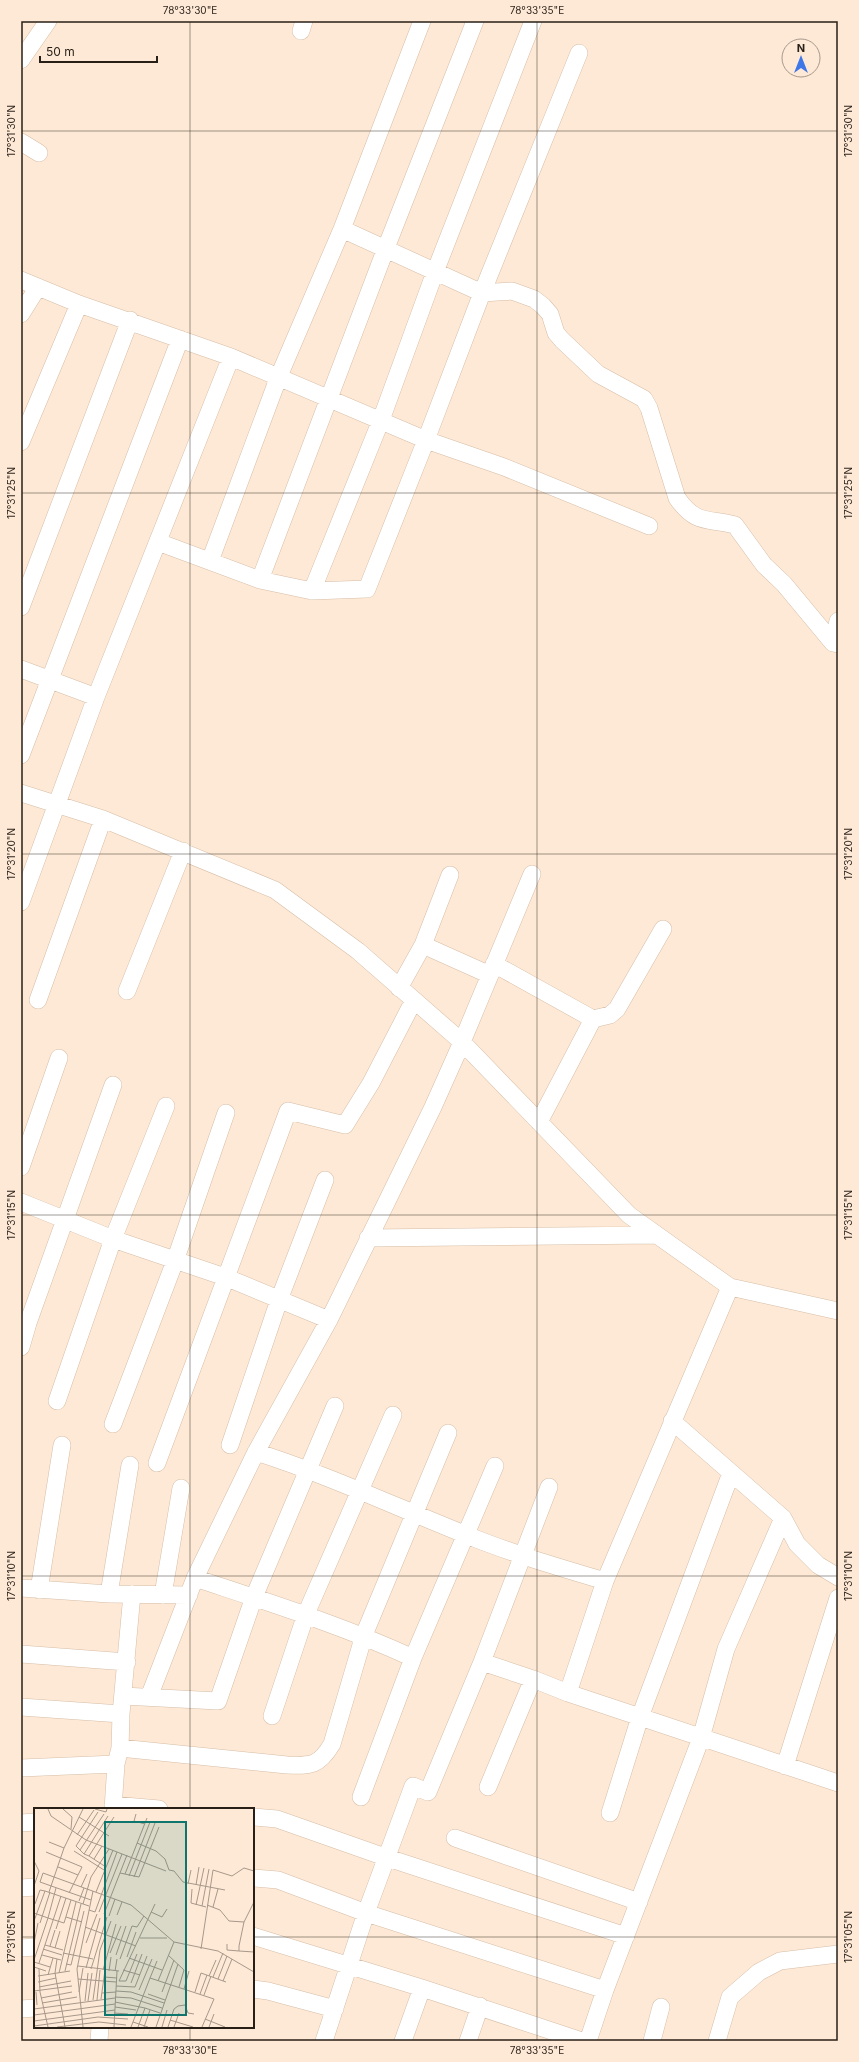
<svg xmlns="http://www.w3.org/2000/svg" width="859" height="2062" viewBox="0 0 859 2062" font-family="Inter,sans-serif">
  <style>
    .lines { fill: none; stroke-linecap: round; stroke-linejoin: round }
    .street-casing { stroke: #d6bea7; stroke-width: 18 }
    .street { stroke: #fff; stroke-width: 17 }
    .ticks { fill: none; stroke: #281f17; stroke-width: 1; stroke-opacity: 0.45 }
    .inset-road { fill: none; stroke: #a8988a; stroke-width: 1 }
    .view { fill: #0f766e; fill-opacity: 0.15; stroke: #0f766e; stroke-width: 2 }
    .inset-edge { fill: none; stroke: #281f17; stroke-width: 2 }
    .neatline { fill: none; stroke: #281f17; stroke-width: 1.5 }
    .ticks-label { font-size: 10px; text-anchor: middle; fill: #281f17 }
  </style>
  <rect width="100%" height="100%" fill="#fee9d6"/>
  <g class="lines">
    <defs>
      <path id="street" d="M301,31L304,21
        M21,60L48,21
        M21,142L39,153
        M342,229L482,293L512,291L534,299L543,306L550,314L556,333L562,340L598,374L644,399L649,408L677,498C696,525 707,518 735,525L764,565L784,584L833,643L838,644
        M21,280L79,304L231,357L426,440L504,467L649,526
        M21,314L38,287
        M21,442L79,304
        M158,542L260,580L312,591L367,589L426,440L482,293L579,53
        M210,561L279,376L342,229L422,21
        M260,580L386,248L475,21
        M312,591L381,420L435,272L533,21
        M21,607L130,320
        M833,643L838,621
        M21,669L96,697
        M21,755L180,339
        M21,793L103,819L275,890L358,951L462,1042L629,1215L730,1287L838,1311
        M21,902L96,697L231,357
        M423,945L450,875
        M494,964L593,1019L610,1015L617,1009L663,929
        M399,988L423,945L490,975
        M127,991L183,851
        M38,1000L103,819
        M539,1122L593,1019
        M21,1167L59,1058
        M21,1202L113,1239L225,1277L329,1320
        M368,1238L657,1235
        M21,1347L28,1323L113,1085
        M57,1401L113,1239L166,1106
        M672,1421L783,1518L797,1544L818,1565L838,1577
        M113,1424L175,1261L226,1113
        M230,1445L279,1300L325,1180
        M256,1452C328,1475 394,1506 464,1534C510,1553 558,1567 605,1581
        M157,1463L288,1111L345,1125L371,1083L414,1000
        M549,1487L482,1662L533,1679L568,1693L838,1783
        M195,1578C270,1603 341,1625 413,1658
        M21,1588L109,1594L189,1595
        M39,1590L62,1445
        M109,1594L130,1465
        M163,1595L181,1488
        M21,1654L127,1662
        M568,1693L605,1581L730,1287
        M123,1696L218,1701L254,1597L335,1406
        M149,1697L195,1578L256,1452L329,1320L433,1107L462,1042L532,874
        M21,1707L121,1714
        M272,1716L306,1614L393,1415
        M120,1748L287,1765C311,1766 319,1766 332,1744L364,1635L448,1433
        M785,1766L838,1598
        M21,1768L116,1764
        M488,1787L533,1679
        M361,1797L413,1658L495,1466
        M113,1805L159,1809
        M113,1809L116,1764L120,1748L121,1714L132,1594
        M610,1813L640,1717L731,1473
        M253,1817L277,1819L385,1857L626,1936
        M21,1823L35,1822
        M455,1838L639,1902
        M253,1878L278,1880L366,1913L605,1990
        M21,1888L35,1887
        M253,1936L422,1988L403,2041
        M21,1948L35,1947
        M422,1988L582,2041
        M253,1989L268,1991L335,2009
        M21,2009L35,2008
        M99,2041L100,2027
        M324,2041L366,1913L413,1786L428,1792L482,1662
        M468,2041L480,2006
        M588,2041L605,1990L701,1738L726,1649L783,1518
        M652,2041L661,2007
        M717,2041L730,1997L759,1972L780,1961L838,1954"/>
    </defs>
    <!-- street casing -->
    <use href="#street" class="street-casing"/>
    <!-- street -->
    <use href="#street" class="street"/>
  </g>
  <!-- ticks -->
  <path class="ticks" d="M190,21V1809M537,21V2041M21,131H838M21,493H838M21,854H838M21,1215H838M21,1576H838M21,1937H35M253,1937H838M190,2027V2041"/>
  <!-- overview -->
  <g transform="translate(34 1808)">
    <rect width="220" height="220" fill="#fee9d6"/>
    <path class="inset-road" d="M14,1L17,8L52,32L132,63M29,1L38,9L37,21M61,1L72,4L73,1M102,6L100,13L111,16M45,9L75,28M43,27L60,2M15,34L30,40M103,35L122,43L131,51L135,62L140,63L149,74L191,82M46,42L42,38L64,4M40,43L70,62M12,44L48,59L44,67M50,46L46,42L70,6M55,48L50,46L74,8M60,51L68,38M0,53L5,63L0,78M24,59L44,67L35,85M72,59L55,48L80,9M86,65L105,69L125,19M91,66L113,10M95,68L116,14M100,69L121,15M154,76L157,62M162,77L165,59M47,79L53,66M158,81L157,95L172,99M15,84L30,40L49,1M62,84L79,42M57,92L6,74L9,65L97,97L140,134L184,143L220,164M45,93L50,80M220,94L210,114L205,138V143L220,144M1,96L6,82L11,83M49,96L57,69L75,41M162,97L170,60M173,97L186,102L195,113L210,114M168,98L175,61M179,99L184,81M55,102L61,104L83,44M65,104L88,46M117,104L128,109L133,101M0,105L14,110L22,80M70,106L93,47M83,107L88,94M75,108L81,91M32,109L48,114M0,113L11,83L55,98M6,115L16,84M51,119L102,138M22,121L32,90M106,130H133M0,135L4,115M52,135L63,106M193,136V142L205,143M11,137L29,142M16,138L21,122M21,140L26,123M9,141L28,147M167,141L179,62L198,68L210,60L220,63M29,145L59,151M76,145L87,118M8,147L27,152M82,147L92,118M134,147L150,162L145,179M93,149L102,124M95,150L128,162M23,151L21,165L31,219M86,151L98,118L103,119L110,108M0,152L14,110L30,115L37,92M123,153L116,170L180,191L168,219M0,154L16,159M5,155L27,88M32,156L37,157L50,103M44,158L85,163M0,159L12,163M52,160L66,110M5,161L6,184L14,219M57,161L73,109M69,162L82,116M89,162L106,167M31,163L47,96M75,163L77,149M81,163L83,151M25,165L42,94M14,167L19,150M4,168L36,163M175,168L182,152M70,169L83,170M179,169L189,145M44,171L82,174M184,171L193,148M85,173L121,96M85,173H92L103,146M124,173L140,134M189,173L198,151M4,174L22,170M97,175L108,146M82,178L101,179L113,148M5,179L37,173M150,181L155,163M105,182L118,151M0,183L38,178M82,183L97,184L130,195M2,184L3,197M45,184L49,160M128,184L140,152M161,184L167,165L192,174M68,185L82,184M114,186L131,192M166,186L173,167M170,187L177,168M81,189L97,190L128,200M7,190L38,184M67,191L71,162M59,192L66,142L77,113M63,192L66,162M51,193L54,165M54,193L58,165M81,194L111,200L104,219M8,195L43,189M81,199L102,202M111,200L126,205M0,201L81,190M80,205L94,206M0,207L81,196M171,211L191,219M136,212L159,219M0,213L81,202M99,214L114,219M0,218L64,209L94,211M23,219L65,214L92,217M49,219L43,161L59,83M80,219L83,163M97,219L116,170M110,219L116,202M122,219L144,156M128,219L133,202M134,219L140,201L144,198L151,197L154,205L160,206M140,219L145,205M175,219L180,206"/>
    <path class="view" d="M71,14H152V207H71Z"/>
    <rect width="220" height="220" class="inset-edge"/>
  </g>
  <!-- border -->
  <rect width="859" height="2062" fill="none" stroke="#fee9d6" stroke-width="44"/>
  <!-- north arrow -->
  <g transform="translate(801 58)"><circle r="19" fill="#fee9d6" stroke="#a8988a"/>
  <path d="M0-3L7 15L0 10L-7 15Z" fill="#3e77e7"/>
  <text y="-6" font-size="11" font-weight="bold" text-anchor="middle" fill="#281f17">N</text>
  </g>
  <!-- scale -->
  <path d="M40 56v6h117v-6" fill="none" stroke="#281f17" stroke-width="2"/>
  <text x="46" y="56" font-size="12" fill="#281f17" stroke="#fee9d6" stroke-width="3" paint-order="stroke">50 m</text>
  <rect x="22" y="22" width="815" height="2018" class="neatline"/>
  <g class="ticks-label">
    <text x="190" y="14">78°33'30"E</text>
    <text x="537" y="14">78°33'35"E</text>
    <text transform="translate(11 131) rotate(-90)" y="4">17°31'30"N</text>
    <text transform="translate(848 131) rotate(-90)" y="4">17°31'30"N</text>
    <text transform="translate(11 493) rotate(-90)" y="4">17°31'25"N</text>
    <text transform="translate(848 493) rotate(-90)" y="4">17°31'25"N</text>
    <text transform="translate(11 854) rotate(-90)" y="4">17°31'20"N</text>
    <text transform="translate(848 854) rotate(-90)" y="4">17°31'20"N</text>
    <text transform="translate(11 1215) rotate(-90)" y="4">17°31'15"N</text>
    <text transform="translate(848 1215) rotate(-90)" y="4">17°31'15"N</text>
    <text transform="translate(11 1576) rotate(-90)" y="4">17°31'10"N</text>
    <text transform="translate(848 1576) rotate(-90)" y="4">17°31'10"N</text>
    <text transform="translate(11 1937) rotate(-90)" y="4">17°31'05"N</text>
    <text transform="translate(848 1937) rotate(-90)" y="4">17°31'05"N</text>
    <text x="190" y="2054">78°33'30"E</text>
    <text x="537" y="2054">78°33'35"E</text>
  </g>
</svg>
